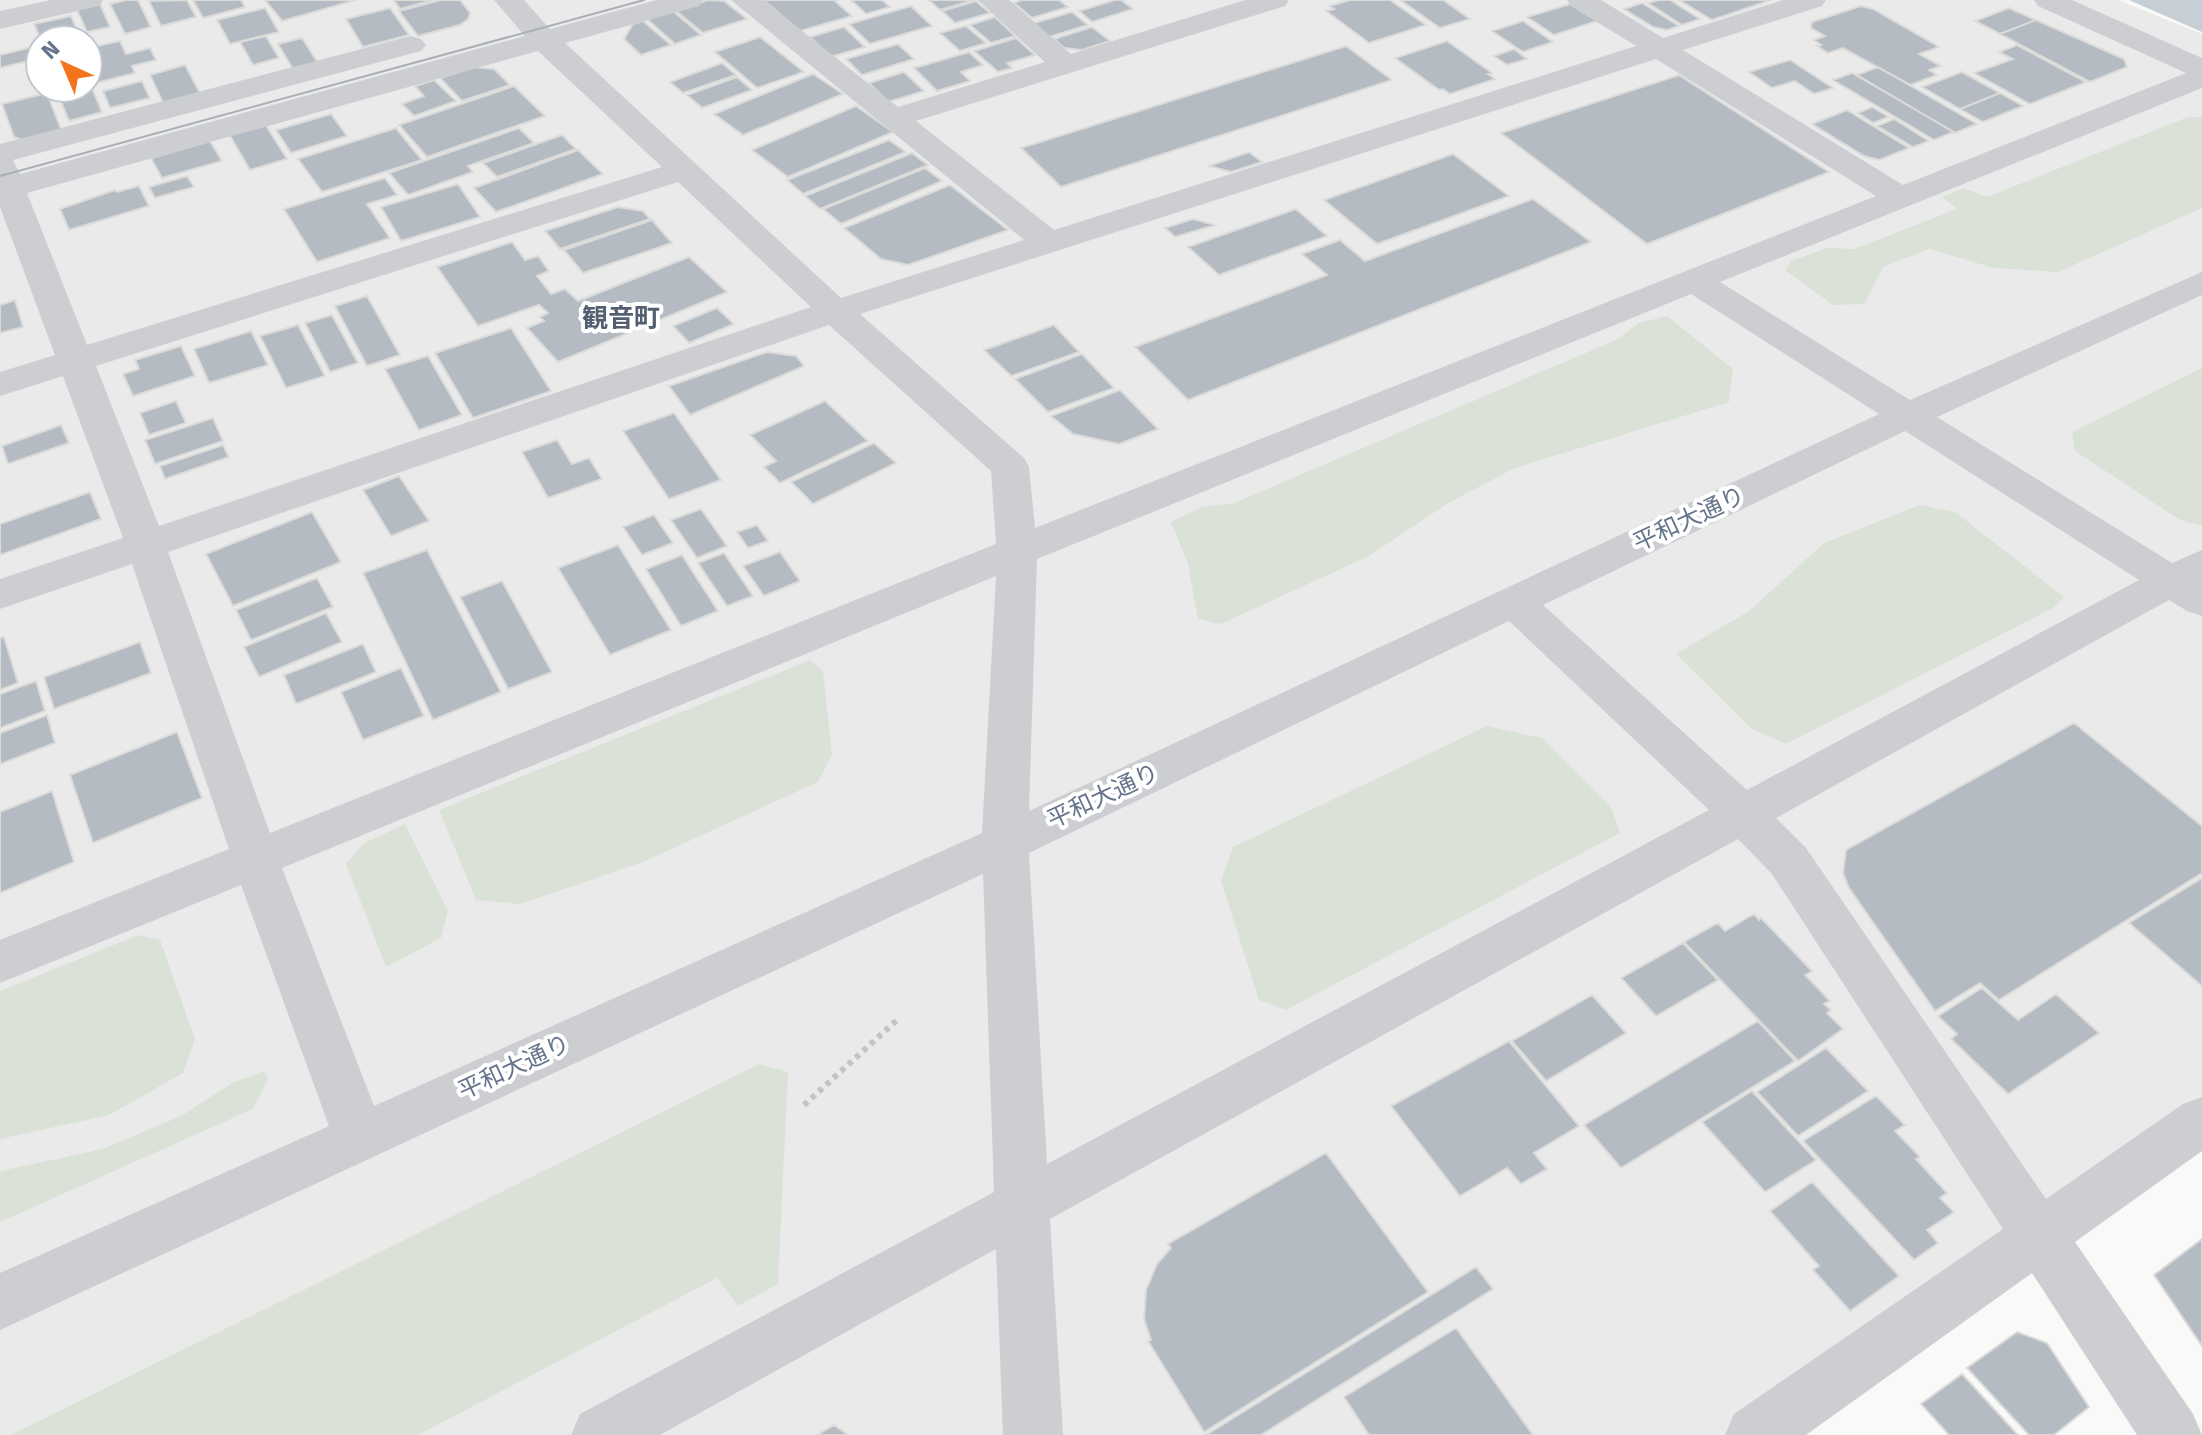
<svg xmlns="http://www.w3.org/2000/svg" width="2202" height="1435" viewBox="0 0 2202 1435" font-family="'Fira Sans','Noto Sans JP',sans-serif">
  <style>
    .built { fill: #eaeaea; fill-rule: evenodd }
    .green { fill: #dae2d7 }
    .water { fill: #c7cfd6 }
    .building { fill: #b5bbc3; stroke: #dbdbd9; stroke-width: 2 }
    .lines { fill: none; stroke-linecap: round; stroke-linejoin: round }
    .path { stroke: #c2c4c7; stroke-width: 6; stroke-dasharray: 5 5; stroke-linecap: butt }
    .minor { fill: #ccced2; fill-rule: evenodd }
    .tram { stroke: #aaafb7; stroke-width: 2 }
    .labels { text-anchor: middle; stroke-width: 8; stroke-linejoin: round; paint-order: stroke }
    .street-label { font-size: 24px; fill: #65748b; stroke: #fff }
    .neighbourhood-label { font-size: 26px; font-weight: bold; fill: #545f6f; stroke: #fff }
  </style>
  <rect width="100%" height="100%" fill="#f9faf7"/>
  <!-- built -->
  <path class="built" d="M0,0H2118L2202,34V1116L1749,1435H0ZM40,40H88V88H40Z"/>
  <!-- green -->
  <path class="green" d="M2188,117H2202V208L2058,272L1994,268L1929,249L1883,267L1864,304L1833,305L1785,270L1791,261L1827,248L1854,249L1957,209L1942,197L1964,188L1987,197Z
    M1667,316L1733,369L1729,402L1515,468L1450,502L1369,556L1221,624L1198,619L1188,564L1171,522L1202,507L1234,503L1616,340L1639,323Z
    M2202,368V526L2180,520L2075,451L2072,432Z
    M1919,505L1955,512L2064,597L2053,608L1786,744L1752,729L1676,654L1749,611L1824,543Z
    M810,660L823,671L832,755L818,782L643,862L520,904L476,900L439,810Z
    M1487,726L1542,738L1611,807L1620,833L1286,1010L1259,1000L1221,881L1233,847Z
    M405,824L448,911L441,938L386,967L346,864L364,843Z
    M138,935L160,940L195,1039L183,1073L109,1115L0,1139V991Z
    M759,1064L788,1072L778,1284L738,1306L717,1278L418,1435H11Z
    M264,1071L268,1080L253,1109L0,1222V1171L103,1149L181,1116L232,1083Z"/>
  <!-- water -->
  <path class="water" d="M2129,0H2202V32Z"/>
  <!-- building -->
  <path class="building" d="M126,0H138L151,27L125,34L110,4Z
    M187,0L196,17L161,26L149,1Z
    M193,0H241L245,7L203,18Z
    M265,0H356L282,21Z
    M394,0H433L400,9Z
    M441,0H460L470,13L468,19L460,25L418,36L399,11Z
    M708,0L724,1L747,19L703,33L676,11Z
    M763,0H838L835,1L852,16L800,31Z
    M851,0H882L890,7L866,14Z
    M929,0H974L940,10Z
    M1022,0H1059L1068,7L1032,18L1014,3Z
    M1115,0H1121L1133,9L1092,22L1079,11Z
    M1350,0H1390L1426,25L1369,43L1326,11L1334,9L1330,6Z
    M1400,0H1443L1470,19L1440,28Z
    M1659,0H1670L1700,19L1682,25L1648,3Z
    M1679,0H1771L1712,20Z
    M976,1L990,13L955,23L942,11Z
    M1642,3L1679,26L1667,30L1653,27L1624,9Z
    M100,4L110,27L87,32L77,10Z
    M1570,4L1597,21L1554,35L1527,17Z
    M911,6L932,26L870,44L849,24Z
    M1861,6L1873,9L1939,47L1919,54L1941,66L1929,70L1937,75L1910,85L1843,48L1828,53L1817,46L1821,45L1814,40L1825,36L1811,28L1812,22Z
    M265,8L279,32L230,44L217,20Z
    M390,8L409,35L363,47L346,19Z
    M2009,8L2036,20L2000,34L1975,21Z
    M673,11L701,35L675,44L647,19Z
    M1072,12L1088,25L1049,37L1034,23Z
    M71,16L77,30L41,40L34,24Z
    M995,17L1015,36L991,43L970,25Z
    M2036,20L2124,59L2127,67L2090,82L2000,34Z
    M643,21L671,45L641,55L624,39L633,24Z
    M1523,21L1553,42L1523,52L1492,31Z
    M966,26L986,43L960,51L940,33Z
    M844,27L865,47L830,57L810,37Z
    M1092,27L1110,41L1082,50L1064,48L1054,39Z
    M266,36L279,58L253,65L240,42Z
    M760,37L804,72L757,88L715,52Z
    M302,38L318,63L293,69L278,44Z
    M1016,38L1035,55L1007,63L1012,68L998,72L974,51Z
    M120,41L126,54L150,48L156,60L132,66L135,73L88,85V48Z
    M1447,41L1492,73L1488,74L1495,79L1450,94L1443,89L1439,90L1395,58Z
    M898,44L914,59L862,75L846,59Z
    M40,45V58L0,68V55Z
    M2017,45L2086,82L2030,104L1974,73L2013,59L1999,52Z
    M1346,46L1392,80L1061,187L1021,148Z
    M1514,49L1527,59L1507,65L1494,56Z
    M969,52L983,65L961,72L970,81L937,91L914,68Z
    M1790,60L1833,88L1814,94L1795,81L1772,88L1749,72Z
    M722,63L736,75L683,93L670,82Z
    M185,65L201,95L164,105L150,75Z
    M475,67L494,69L510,85L462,101L440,78Z
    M1878,67L1977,124L1955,133L1857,75Z
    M904,72L924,91L888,102L869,83Z
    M1962,72L2000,93L1960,109L1922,87Z
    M1852,73L1954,132L1934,140L1833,80Z
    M813,74L843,94L743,135L714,114Z
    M1679,75L1829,172L1647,244L1501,133Z
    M737,77L752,90L702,108L687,95Z
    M434,80L456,101L414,116L402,104L424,96L415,86Z
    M142,81L150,98L110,108L103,91Z
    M514,86L545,116L427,157L399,125Z
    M92,88L102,112L69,121L59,97Z
    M47,93L62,132L26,142L14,137L2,104Z
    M2000,93L2023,106L1983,122L1960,109Z
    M856,106L893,132L788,177L752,150Z
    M1872,107L1889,117L1873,123L1858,113Z
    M1847,110L1909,148L1879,160L1864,156L1812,124Z
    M331,114L347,136L291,153L276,130Z
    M1894,119L1929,141L1913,147L1877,126Z
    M265,124L287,159L250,170L229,134Z
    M396,128L422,160L322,192L298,159Z
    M519,128L534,143L468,166L473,172L408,195L389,173Z
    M562,135L576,149L497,177L483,163Z
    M889,140L906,152L803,194L787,180Z
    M210,141L222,161L162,178L151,158Z
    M578,150L603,174L496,212L474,188Z
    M1249,152L1262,162L1231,172L1209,166Z
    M912,153L928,165L820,209L805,196Z
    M1453,154L1509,196L1377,244L1324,200Z
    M925,168L942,181L841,224L823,209Z
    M187,176L194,187L155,198L149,187Z
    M385,178L397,195L367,204L390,238L317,262L284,209Z
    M458,184L480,217L401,241L381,207Z
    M950,185L1008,230L908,265L881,259L844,228Z
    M139,186L149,206L69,230L60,209L115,190L117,192Z
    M1533,199L1591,242L1188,400L1135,347L1327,275L1302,254L1340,240L1365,261Z
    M618,207L643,211L650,219L560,249L545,231Z
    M1296,209L1327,236L1219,275L1188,247Z
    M1193,219L1215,225L1175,237L1165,228Z
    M652,220L672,243L583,273L564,250Z
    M512,242L525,260L538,256L549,271L537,276L551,294L565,289L578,301L689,257L727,292L558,362L527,328L544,321L540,317L548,313L539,305L478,326L437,267Z
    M367,296L400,355L367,366L335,306Z
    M15,300L23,327L0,333V305Z
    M717,308L734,324L689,343L673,326Z
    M332,315L358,363L330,372L305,323Z
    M298,325L325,376L286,388L260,336Z
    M1054,325L1079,352L1011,376L984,350Z
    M511,328L551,391L473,418L435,353Z
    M251,331L268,365L209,383L194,349Z
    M181,346L195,376L133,396L123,374L139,369L135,360Z
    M767,352L796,356L804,366L690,415L669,386Z
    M1082,354L1114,388L1048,412L1015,379Z
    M428,356L462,415L419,430L385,369Z
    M1120,390L1158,429L1119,444L1073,434L1051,416Z
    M176,401L186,423L149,435L140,413Z
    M825,401L868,441L780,483L764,467L776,461L750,435Z
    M674,413L721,480L669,499L623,431Z
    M213,418L223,441L155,464L145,440Z
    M61,425L69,443L8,464L2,446Z
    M557,440L572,464L589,458L602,479L548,498L522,452Z
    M874,443L896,463L813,504L791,482Z
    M223,445L229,457L165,479L160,466Z
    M399,476L429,521L391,536L363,490Z
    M90,492L101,519L0,555V524Z
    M701,509L727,546L697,558L671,520Z
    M312,512L341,562L233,606L206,554Z
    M654,515L673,543L642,555L623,527Z
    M757,525L768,541L748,548L737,532Z
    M618,545L671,630L610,655L558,568Z
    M427,550L501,692L433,720L363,573Z
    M780,552L800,581L764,596L743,566Z
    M724,553L753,596L727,606L698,563Z
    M682,555L718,611L681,626L646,569Z
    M317,578L333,607L251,640L236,610Z
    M502,581L552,672L508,689L460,597Z
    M326,613L342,642L259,677L244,647Z
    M4,637L18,683L0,690V638Z
    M140,642L151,673L54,709L44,677Z
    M363,644L376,672L296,704L284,675Z
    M401,668L424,716L363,740L341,692Z
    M36,681L45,711L0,728V694Z
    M47,715L55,743L0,764V733Z
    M2074,723L2202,826V873L1999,1000L1980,983L1935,1011L1849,888L1843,873L1846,850Z
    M177,732L202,798L93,843L70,775Z
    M52,791L74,862L0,893V812Z
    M2202,878V986L2129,923Z
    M1754,914L1759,920L1761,918L1812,971L1805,975L1830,1001L1824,1004L1831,1010L1827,1013L1843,1029L1798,1061L1684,942L1718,923L1725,931Z
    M1683,943L1718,980L1656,1016L1621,978Z
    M1982,988L2018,1020L2056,994L2099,1033L2008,1094L1951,1039L1957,1034L1938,1016Z
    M1592,995L1626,1033L1546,1081L1512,1041Z
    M1758,1021L1795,1061L1621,1168L1584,1125Z
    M1509,1041L1579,1126L1534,1153L1547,1169L1521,1184L1507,1168L1460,1196L1391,1106Z
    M1826,1048L1868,1091L1798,1136L1757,1092Z
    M1752,1091L1816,1160L1765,1192L1702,1122Z
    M1876,1096L1905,1125L1895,1131L1920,1157L1916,1159L1947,1193L1940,1198L1954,1212L1927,1230L1938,1243L1914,1260L1803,1141Z
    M1326,1153L1428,1292L1204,1432L1148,1341L1151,1340L1144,1319L1146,1290L1157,1264L1171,1248L1168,1244Z
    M1812,1182L1899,1276L1850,1311L1813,1270L1819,1266L1770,1211Z
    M2202,1239V1346L2154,1275Z
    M1476,1267L1493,1289L1261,1435H1206Z
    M1456,1328L1533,1435H1369L1344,1397Z
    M2017,1332L2047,1343L2089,1407L2054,1435H2029L1967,1368Z
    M1962,1374L2018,1435H1949L1921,1404Z
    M834,1425L848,1435H817Z"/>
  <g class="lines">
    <!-- path -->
    <path class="path" d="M804,1105L897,1020"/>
    <!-- minor -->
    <path class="minor" d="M51,0H103L99,6L0,29V11Z
      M494,0H524L550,29L657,0H703L699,6L565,43L841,298L1024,240L731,0H763L898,107L1045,62L978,0H1009L1071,54L1245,0H1289L1285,6L916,121L1054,230L1636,46L1571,6L1567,0H1601L1663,38L1783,0H1826L1822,6L1683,50L1903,185L2186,73L2038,6L2034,0H2072L2202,58V88L1720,282L1910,400L2202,272V295L1937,417L2172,563L2202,550V616L2187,611L2169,600L1776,818L1806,848L2046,1199L2183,1104L2202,1097V1151L2075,1242L2193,1414L2202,1435H2137L2032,1273L1806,1435H1725L1734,1414L2003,1229L1772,874L1738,839L1050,1219L1063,1435H1003L996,1249L660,1435H571L580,1414L994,1192L983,874L0,1330V1273L329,1126L241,885L0,983V940L229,849L132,564L0,609V579L123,538L63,376L0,396V372L55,355L0,207V144L411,36L421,39L426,45L421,51L13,160L20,174L525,36ZM538,51L662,167L87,345L27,193ZM1656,59L1876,196L1035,528L1029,467L1024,458L860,314ZM678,182L811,307L159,526L96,366ZM1691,294L1879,414L1029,811L1037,559ZM829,325L991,471L996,544L270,833L168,552ZM1905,431L2139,580L1747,790L1543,605ZM996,576L982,833L374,1106L282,868ZM1509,621L1709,810L1047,1164L1029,853Z"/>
    <!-- tram -->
    <path class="tram" d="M0,176L644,0"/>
  </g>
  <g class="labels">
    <!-- street labels -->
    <g class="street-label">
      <text transform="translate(1689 519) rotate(-25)" y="8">平和大通り</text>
      <text transform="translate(1103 796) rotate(-25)" y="8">平和大通り</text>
      <text transform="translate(514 1067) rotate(-25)" y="8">平和大通り</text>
    </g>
    <!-- neighbourhood labels -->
    <g class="neighbourhood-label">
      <text x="621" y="327">観音町</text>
    </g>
  </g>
  <!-- north arrow -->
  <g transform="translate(64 64) rotate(316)"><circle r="38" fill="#ffffff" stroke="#c1c7d1" stroke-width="2"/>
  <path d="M0-6L14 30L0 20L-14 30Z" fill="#f4731c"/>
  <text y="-12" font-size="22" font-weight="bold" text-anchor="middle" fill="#65748b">N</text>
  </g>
</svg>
